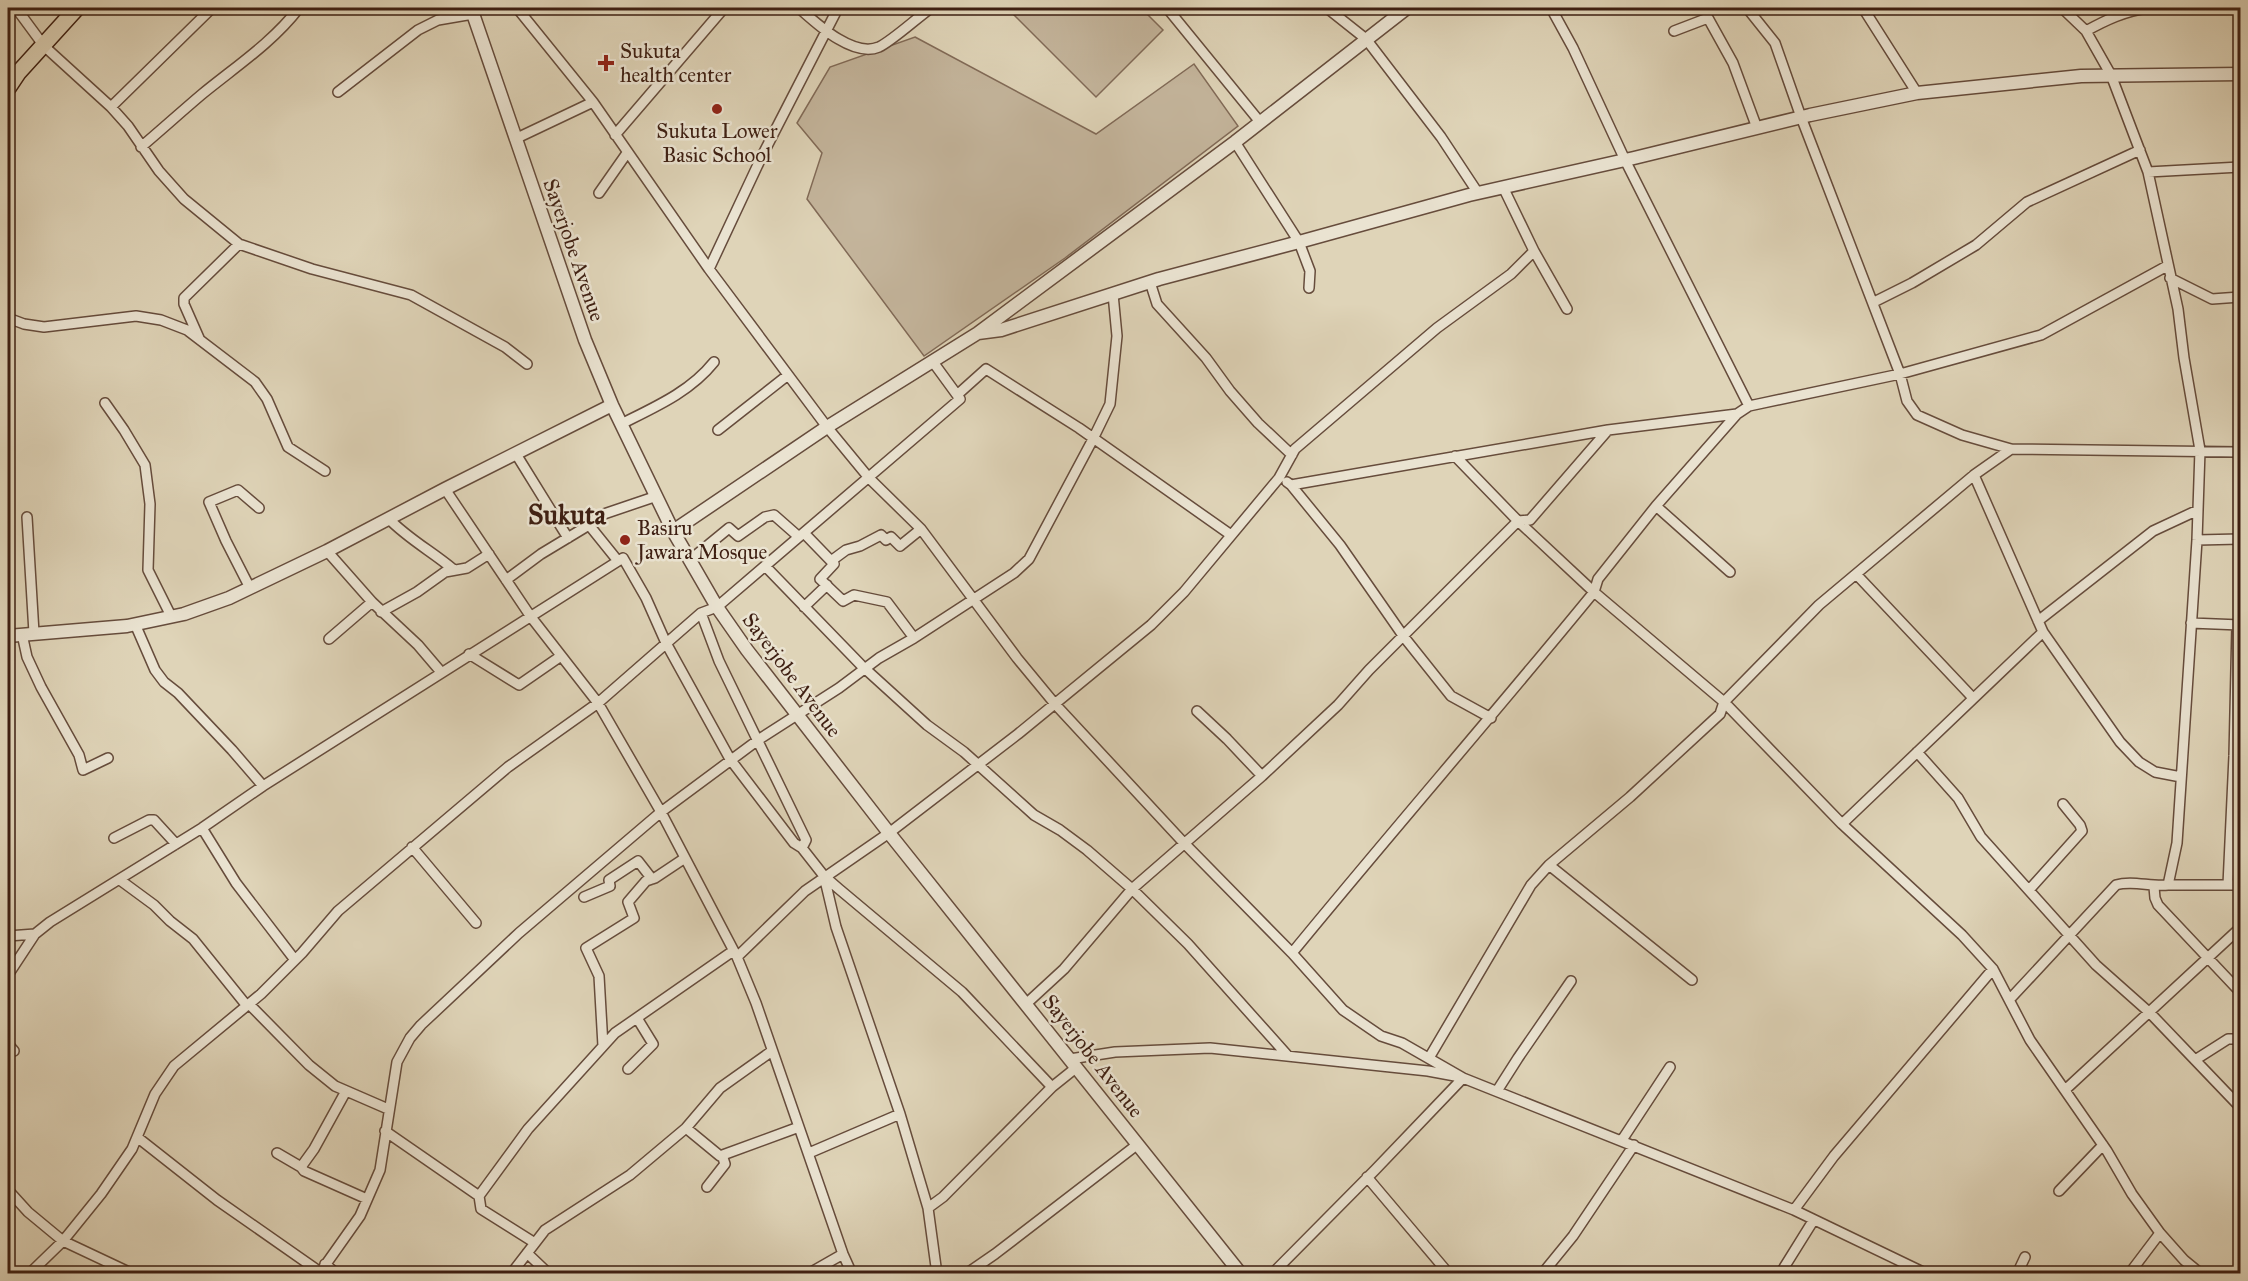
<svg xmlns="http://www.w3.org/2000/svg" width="2248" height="1281" viewBox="0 0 2248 1281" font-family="'IM FELL Great Primer',serif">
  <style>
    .green { fill: #c4b59c; stroke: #816a57; stroke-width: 1.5 }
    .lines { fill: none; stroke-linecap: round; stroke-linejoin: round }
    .minor-casing { stroke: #664c3c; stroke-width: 12 }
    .tertiary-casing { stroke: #664c3c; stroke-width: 15 }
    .primary-casing { stroke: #3e1f12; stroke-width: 18 }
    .minor { stroke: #eae3d1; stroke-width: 9 }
    .tertiary { stroke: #eae3d1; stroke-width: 12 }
    .primary { stroke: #dfd4b8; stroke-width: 15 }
    .poi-dot { fill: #8f2418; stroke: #eae3d1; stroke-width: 2 }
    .labels { text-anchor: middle; stroke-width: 5; stroke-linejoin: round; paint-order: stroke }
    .poi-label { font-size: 21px; fill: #3e1f12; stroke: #eae3d1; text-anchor: start }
    .street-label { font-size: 21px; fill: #3e1f12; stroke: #eae3d1 }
    .district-label { font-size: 27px; font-weight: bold; fill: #3e1f12; stroke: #eae3d1 }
  </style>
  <rect width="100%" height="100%" fill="#dfd4b8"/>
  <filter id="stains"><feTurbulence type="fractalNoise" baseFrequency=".00333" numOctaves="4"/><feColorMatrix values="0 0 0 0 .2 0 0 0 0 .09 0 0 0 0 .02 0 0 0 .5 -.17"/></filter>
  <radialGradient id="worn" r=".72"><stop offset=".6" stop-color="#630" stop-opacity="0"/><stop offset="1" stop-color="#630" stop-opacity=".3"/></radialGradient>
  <!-- green -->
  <path class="green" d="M1007,8H1141L1163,30L1096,97Z
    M915,37L1096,134L1194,64L1238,126L1065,258L924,356L807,199L822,153L797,123L830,67Z"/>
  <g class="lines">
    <defs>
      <path id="minor" d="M16,8L44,46L111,107L128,126L159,171L184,199L239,244L312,269L411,295L505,347L527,364
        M517,8L593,102L709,269L827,427L869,478L921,529L1017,658L1055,704L1183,842L1292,953L1343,1010L1381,1036L1402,1043L1463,1078L1794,1210L1927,1274
        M799,8C817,24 853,58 879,47C892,41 918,17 931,8
        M1167,8L1260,122
        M1327,8L1366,39L1441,137L1478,193
        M1551,8L1573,48L1625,160L1749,406
        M1747,8L1775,43L1801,117L1900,374L1907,401L1917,415L1962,435L2011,449L2240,452
        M1863,8L1917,93
        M2062,8L2086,31L2111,75L2148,172L2178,309L2184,358L2200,450L2197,540L2177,843L2168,885H2240
        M1674,31L1708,18L1733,63L1757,128
        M2086,31C2106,20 2125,11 2148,8
        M338,92L418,30L438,20L473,14
        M111,107L212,8
        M615,135L724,8
        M515,139L593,102
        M1235,142L1299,242L1310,271L1309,288
        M141,147C161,130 181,112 201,95C235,67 272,43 299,8
        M2148,172L2240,167
        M599,193L627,153
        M1534,251L1567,309
        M709,269L762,156L838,8
        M2170,278L2212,299L2240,297
        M1150,282L1157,304L1206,358L1230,391L1258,423L1292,455
        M1874,302L1912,283L1976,245L2027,202L2140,150
        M8,318L24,324L44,327L136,316L161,320L187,330L255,382L267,399L288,447L325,471
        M199,338L184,304V298L239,244
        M957,395L986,369L1079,428L1231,535
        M105,403L124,430L145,465L150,504L148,570L171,616
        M621,424C655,407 690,392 714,362
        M718,430L788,375
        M2011,449L1974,475L1819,605L1724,702L1842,824L1962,935L1993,969L2030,1040L2107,1151L2132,1194L2160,1233L2184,1260L2201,1274
        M516,454L568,538
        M1974,475L2043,632L2120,742L2139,762L2155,772L2181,777
        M1287,482L1291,485L1340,545L1404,637L1451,696L1491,718
        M1291,485L1608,430L1737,414
        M445,489L531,617L598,703L661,812L737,957L756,1003L843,1254L852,1274
        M1656,506L1730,572
        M27,517L34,633
        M388,518C408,539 433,552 454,570
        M589,525L618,561
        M804,533L834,564L820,579L843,601L854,595L887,602L914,638
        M2197,540L2240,539
        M327,551L372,602L418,645L441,672
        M690,560L729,528L738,536L765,517L774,515L799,537
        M831,561L846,550L860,546L881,535L886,540L891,537L900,546L921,529
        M765,566L861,665L927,725L964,752L1034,815L1060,830L1087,850L1132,889L1188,944L1288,1056
        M1856,574L1973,698
        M506,580L541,554L589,525L601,515L657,496
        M250,588L226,541L209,502L238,490L259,508
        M804,607L827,585
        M381,612L417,592L445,572L467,568L489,554
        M701,613L719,661L806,840L802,848
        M2038,621L2153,531L2198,510
        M2191,623L2240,625
        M135,624L155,670L164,682L178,693L232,750L263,786
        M22,634L27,657L41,687L79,755L83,770L108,758
        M329,639L372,602
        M469,654L519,685L561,656
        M1197,711L1227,739L1262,776
        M1917,752L1958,798L1981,837L2096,965L2150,1013L2240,1107
        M1842,824L2043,632
        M202,828L236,883L295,960
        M114,838L149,820H154L176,844
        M412,847L476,923
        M1549,865L1692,980
        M824,876L836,927L900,1114L928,1208L937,1274
        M120,880L154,905L170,921L193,939L247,1006
        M2228,885L2234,756L2237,625
        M2154,887L2155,898L2158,905L2240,992
        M2029,890L2082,831L2080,825L2063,804
        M584,897L610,886L609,880L638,861L652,879
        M8,936L35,934L50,922L202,828L263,786L623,558L646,598L666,643L730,759L794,843L802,848L824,876L839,889L962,992L1052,1087
        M1292,953C1392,831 1495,713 1594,592L1598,579L1656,506L1737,414L1749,406L1900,374L2041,335L2167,266
        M737,957L805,891L889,833L1018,734L1151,625L1184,592L1279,478L1295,449L1437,328L1511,274L1534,251L1503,187
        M8,975L35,934
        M2010,999L2116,885C2132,880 2151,887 2168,885
        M249,1004L309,1065L335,1086L388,1109
        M1026,1004L1064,969L1132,889L1262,776L1338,705L1369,670L1518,521L1530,520L1608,430
        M8,1044L14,1051
        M603,1046L599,976L586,948L634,918L628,902L646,881L655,878L685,858
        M1429,1058L1531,885L1549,865L1630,797L1720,714L1724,702L1594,592L1518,521L1455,456
        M1070,1059L1115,1052L1210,1048L1428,1071L1455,1076
        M2195,1060L2228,1039H2240
        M628,1069L653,1044L637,1018
        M2065,1090L2240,928
        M1497,1091L1518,1058L1571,981
        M686,1128L720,1156L799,1127
        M385,1131L479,1196
        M137,1137L217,1200L320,1272
        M1622,1140L1670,1067
        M277,1153L301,1167L304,1171L367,1199
        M809,1153L900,1114
        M301,1167L314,1149L346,1091
        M1367,1177L1449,1274
        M707,1187L725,1164L722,1155
        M8,1190L28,1212L63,1241L101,1194L132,1149L155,1094L174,1066L261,994L302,953L338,911L508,767L598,703L701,613L717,607L960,399L933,362
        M2059,1191L2103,1145
        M928,1208L943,1197L1052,1087L1077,1067
        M1794,1210L1834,1156L1993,969
        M535,1243L481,1209L479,1196L528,1129L615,1033L733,951
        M527,1253L549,1274
        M325,1264L337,1274
        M29,1274L63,1241L133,1274
        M319,1274L360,1216L380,1170L397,1062L410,1038L421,1025L519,933L661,812L758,740L839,688L879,658L914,638L1014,573L1029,559L1093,439L1110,404L1117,336L1113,294
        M511,1274L545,1230L630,1175L686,1128L720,1088L772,1051
        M808,1274L843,1254
        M966,1274L995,1254L1138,1144
        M1272,1274L1375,1170L1463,1078
        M1542,1274L1573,1236L1634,1145
        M1780,1274L1813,1221
        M2017,1274L2025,1257
        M2129,1274L2160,1233"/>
      <path id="tertiary" d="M471,8L585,340L612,405L673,531L717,607L747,650L889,833L1241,1274
        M978,333L1001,330L1159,279L1299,242L1469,195L1634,158L1810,115L1917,93L2081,76L2240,74
        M673,531L827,427L978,333L1235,142L1407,8
        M8,636L127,626L184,614L229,598L327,551L445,489L612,405"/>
      <path id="primary" d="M8,88L18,73L77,8"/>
    </defs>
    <!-- minor casing -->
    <use href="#minor" class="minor-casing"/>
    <!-- tertiary casing -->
    <use href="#tertiary" class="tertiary-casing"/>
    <!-- primary casing -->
    <use href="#primary" class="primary-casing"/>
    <!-- minor -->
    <use href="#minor" class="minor"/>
    <!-- tertiary -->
    <use href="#tertiary" class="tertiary"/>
    <!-- primary -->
    <use href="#primary" class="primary"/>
  </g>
  <!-- markers -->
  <g class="poi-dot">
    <path d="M603 54h6v6h6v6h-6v6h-6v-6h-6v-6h6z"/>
    <circle cx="717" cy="109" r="6"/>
    <circle cx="625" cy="540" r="6"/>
  </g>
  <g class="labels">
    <!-- poi labels -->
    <g class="poi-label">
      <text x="620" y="58">Sukuta<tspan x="620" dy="24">health center</tspan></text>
      <text x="717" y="138" text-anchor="middle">Sukuta Lower<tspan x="717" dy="24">Basic School</tspan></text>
      <text x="637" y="535">Basiru<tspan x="637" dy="24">Jawara Mosque</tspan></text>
    </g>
    <!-- street labels -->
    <g class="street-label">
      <text transform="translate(574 250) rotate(71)" y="7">Sayerjobe Avenue</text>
      <text transform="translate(792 675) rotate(53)" y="7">Sayerjobe Avenue</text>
      <text transform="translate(1093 1056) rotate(52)" y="7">Sayerjobe Avenue</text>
    </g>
    <!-- district labels -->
    <g class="district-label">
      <text x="567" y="524">Sukuta</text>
    </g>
  </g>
  <!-- margin -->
  <rect width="2248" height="1281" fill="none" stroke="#dfd4b8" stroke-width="30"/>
  <rect x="9" y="9" width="2230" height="1263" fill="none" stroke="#3e1f12" stroke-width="3"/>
  <rect x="15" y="15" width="2218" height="1251" fill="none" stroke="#3e1f12" stroke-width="1.5"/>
  <rect width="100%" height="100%" filter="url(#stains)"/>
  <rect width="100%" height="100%" fill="url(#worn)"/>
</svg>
